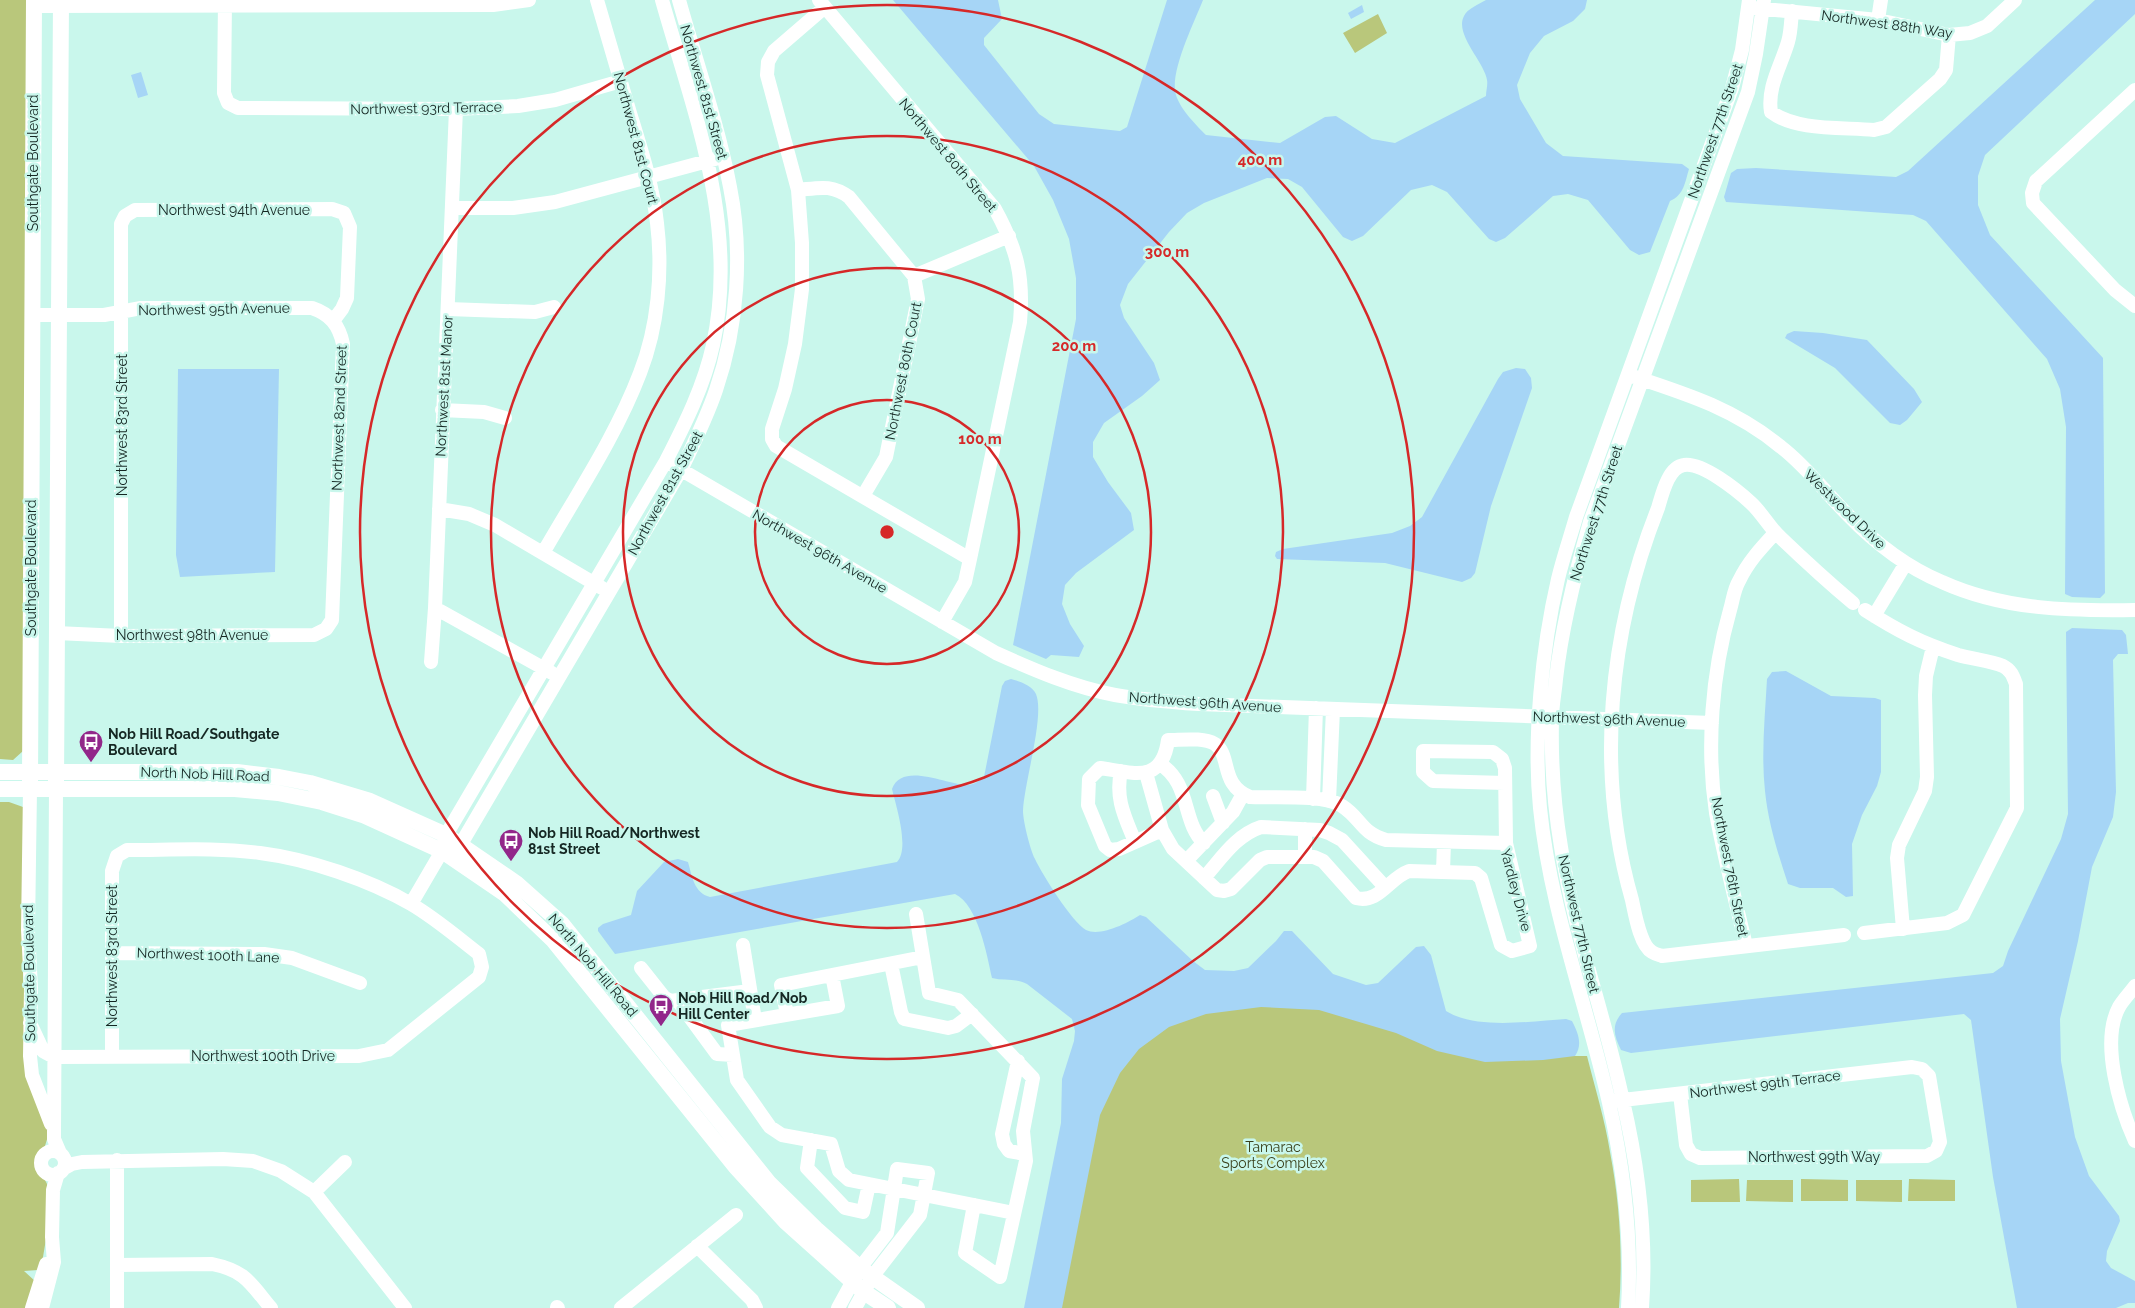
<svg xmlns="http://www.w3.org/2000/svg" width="2135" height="1308" viewBox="0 0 2135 1308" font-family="Raleway,sans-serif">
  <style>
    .green { fill: #b9c77b }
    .water { fill: #a6d5f6 }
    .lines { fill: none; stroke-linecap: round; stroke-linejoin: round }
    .minor { stroke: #fff; stroke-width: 14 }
    .major { stroke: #fff; stroke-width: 16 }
    .ring { fill: none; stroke: #d62828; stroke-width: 2.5 }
    .labels { text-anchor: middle; stroke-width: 5; stroke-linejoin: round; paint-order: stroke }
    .street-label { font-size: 14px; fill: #152723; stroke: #c9f7ec }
    .poi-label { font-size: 14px; font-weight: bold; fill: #152723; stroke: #c9f7ec; text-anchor: start }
    .park-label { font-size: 14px; fill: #3a401b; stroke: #c9f7ec }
    .centre { fill: #d62828; stroke: #c9f7ec; stroke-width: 2.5 }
    .ring-label { font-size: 15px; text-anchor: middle; font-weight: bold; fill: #d62828; stroke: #c9f7ec; stroke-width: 5; stroke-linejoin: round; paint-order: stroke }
  </style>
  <rect width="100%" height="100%" fill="#c9f7ec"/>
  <!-- green -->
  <path class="green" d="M0,0H27L23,751L13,760L0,759Z
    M1378,14L1387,33L1355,53L1343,33Z
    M0,802H9L23,807V983L28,984V1055L47,1122L48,1136L45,1146L39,1156V1168L47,1184L46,1239L43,1257L38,1270L24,1271L35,1281L28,1308H0Z
    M1276,1001L1575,1056H1587C1595,1088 1605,1120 1610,1152C1620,1204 1623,1256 1619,1308H1060L1098,1111L1118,1069L1143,1039L1199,1010Z
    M1739,1179L1740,1202H1691V1180Z
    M1801,1179L1848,1180V1201H1801Z
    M1909,1179L1955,1180V1201H1908Z
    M1747,1180H1793V1202L1746,1201Z
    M1856,1180H1902V1202L1856,1201Z"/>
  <!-- water -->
  <path class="water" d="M893,0H998L1002,19L984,38V45L1039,114L1054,124L1120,131L1127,127L1167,0H1203C1194,23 1169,73 1176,95C1180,109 1197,126 1206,135L1280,143L1325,117L1336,116L1372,139L1395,143L1486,96C1486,91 1488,85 1487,80C1485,63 1454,34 1464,16C1467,9 1479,4 1486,0H1587L1585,9L1573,21L1544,36L1530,53L1517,85L1520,99L1546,143L1563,156L1682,164L1689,169C1685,182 1684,195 1670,201L1650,252L1639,255L1630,250L1588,200L1568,194L1553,196L1505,238L1496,242L1489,239L1447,192L1432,185L1411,190L1363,236L1352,241L1343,237L1302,187L1288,179L1267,178L1204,203L1187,213L1169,232L1128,284L1120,305L1124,318L1154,363L1160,380L1142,396L1104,423L1093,442V457L1108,482L1131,513L1134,530L1076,573L1065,585L1062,604L1070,624L1084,646L1079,657L1051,655L1046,659L1013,645L1076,319V278L1069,239L1053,200L1034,166Z
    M2095,0H2135V14L1985,155L1978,176V205L1990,235L2103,358L2105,593L2100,598L2072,597L2065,594L2066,427L2060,389L2047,359L1926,221L1913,215L1726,202L1724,197L1731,173L1737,169L1756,168L1896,177L1908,171Z
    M1362,5L1364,12L1351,19L1348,13Z
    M141,72L148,95L138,98L131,75Z
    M1794,331L1823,333L1867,340L1914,389L1922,402L1907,420L1900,425L1890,423L1835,368L1785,338L1787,334Z
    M1516,368L1525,369L1531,378L1532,388L1491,506L1475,573L1471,578L1462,582L1385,563L1277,559L1275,556L1276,552L1283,549L1392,533L1410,526L1422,517L1498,379L1503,372Z
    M178,369H279L275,572L180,577L176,555Z
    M2072,628L2122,630L2126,635L2128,654H2118L2113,660L2116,792L2113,817L2092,867L2078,941L2060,1019L2061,1061L2075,1137L2089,1176L2119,1216L2120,1221L2107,1251L2106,1261L2111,1268L2135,1281V1303H2128L2116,1308H2017L1993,1177L1971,1020L1964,1014L1631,1053L1621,1050C1614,1036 1611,1025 1622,1013L1993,973L2003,966L2008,951L2061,839L2068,814L2066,632Z
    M1786,671L1831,696L1875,698L1881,700V772L1877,786L1862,815L1852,844L1853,896L1846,897L1833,888H1800L1788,884C1778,854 1768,822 1765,791C1761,754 1765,716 1767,679L1772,672Z
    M1011,679C1019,681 1032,685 1036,694C1045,716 1024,783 1023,811C1023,821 1030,849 1035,859C1042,874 1072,922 1086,930C1100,937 1128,923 1140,915L1146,917L1193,961L1205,970L1234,971L1248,968L1276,941L1284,931H1292L1333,974L1366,985L1378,983L1416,947L1424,946L1431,955L1446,1011C1476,1030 1531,1021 1566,1019L1572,1021C1578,1033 1583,1044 1575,1056L1543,1060L1485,1062L1437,1051L1396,1033L1319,1010L1261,1007L1206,1014L1169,1027L1139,1049L1120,1073L1100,1115L1062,1308H1024L1061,1123L1062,1079L1074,1041L1075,1031L1072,1019L1027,984C1016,978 1004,981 992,978C987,955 978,905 955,894L615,954L598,931V928L603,924L631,915L637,891L664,862L678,859L688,862C692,876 694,893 710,897L897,862C910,848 896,806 892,789C902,761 948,785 967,785C974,785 979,781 984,777L1002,686L1005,681Z"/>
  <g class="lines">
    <!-- minor -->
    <path class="minor" d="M225,0L224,93L228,103L238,108L456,109L518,106L555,100L621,81
      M819,0L995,209C1017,249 1024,276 1020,322L970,559L965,582L942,622
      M34,6L493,5L529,0
      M825,7L774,51L768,62L767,75L798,190L802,243V289L795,344L785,389L772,429V439L776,446L970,559
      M1755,8L1878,20L1949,35L1970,33L1987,26L2015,0
      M1792,11C1791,21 1791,32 1788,42C1781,66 1767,87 1771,112C1796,131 1843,127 1874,130L1886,127L1940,79L1946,70L1949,35
      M1878,20L1881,0
      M2135,90L2036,181L2032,193L2033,203L2115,290L2135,306
      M798,190C819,188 831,184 849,197L914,276L918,299L886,457L863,496
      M452,208H513L555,202L715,159
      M914,276L1009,236
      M448,309L535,312L554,307
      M32,315H104L141,308H312C330,314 339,325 343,344L332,620L326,629L314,635L121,636L56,633
      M1635,377C1690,395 1736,410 1781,447C1806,466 1825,492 1847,514C1874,542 1906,567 1942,582C2004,610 2069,611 2135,610
      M442,410L484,412L505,418
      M666,461L996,653C1034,670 1073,687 1115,695C1143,700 1170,702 1199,704L1712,723
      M439,509L469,514L495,525L602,588
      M543,553C577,494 616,436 640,373C658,327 663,272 657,223C653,186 641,149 630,113C619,75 608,38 597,0
      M435,608L552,673
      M1874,616L1906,563
      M121,636V224L125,216L135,210L332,209L344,213L350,227L347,298L342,309L333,321
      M431,662L435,608L456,109
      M1160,764C1191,783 1182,823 1204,843
      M1121,771C1115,799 1125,817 1135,842
      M1146,773L1162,830L1173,849L1217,890L1224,891L1231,889L1260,860L1267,857H1314L1323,861L1356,898C1379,904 1389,878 1409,871L1475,873L1481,878L1501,945L1512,951L1530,946L1506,843L1505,768L1502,759L1493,752L1423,751V772L1433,781L1505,783
      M30,789L28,930L31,988L30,1056L32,1075L51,1124
      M56,789L54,1133V1139L60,1153
      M1213,796L1223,823
      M1313,799L1316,708
      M1329,801L1333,709
      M1162,830L1119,849L1110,850L1105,846L1088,805L1089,779L1100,768C1134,773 1162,784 1168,740C1182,740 1203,737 1215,744C1232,756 1219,784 1250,797C1272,798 1324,794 1342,806C1361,818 1361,833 1386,840L1506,843
      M451,848L461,844L681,470C694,443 707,417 716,390C738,326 743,252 730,187C718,124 696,61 679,0
      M1305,857V829
      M1186,861L1233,812L1243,794
      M1443,872L1444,842
      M1204,878C1221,859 1236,835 1261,827L1320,830L1329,833L1342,840L1385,887
      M411,904L442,851L446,835L666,461C685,424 704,386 713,345C739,226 694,113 662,0
      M916,914L929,993L958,1000L1033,1078L1023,1131L1026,1161L1000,1277L965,1253L974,1205
      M1903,929L1897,858L1899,845L1925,791L1927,777L1925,695L1926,676L1933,647
      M1864,933L1947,923L1963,915L2017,808L2016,684C2013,676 2011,670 2003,666C1991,661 1972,659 1958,655C1921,643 1898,631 1865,610
      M1844,935L1662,956C1659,955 1655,954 1652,952C1640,945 1635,914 1632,900C1595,771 1609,632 1658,508C1662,495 1668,467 1684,465C1702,462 1737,490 1751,503C1762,513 1769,527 1780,537C1804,560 1828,582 1853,603
      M743,945L755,1020
      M1746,946C1736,902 1724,857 1716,813C1706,747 1712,673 1730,610C1733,600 1734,589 1739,581C1748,562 1761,548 1775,533
      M112,953L264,954L292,958L360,983
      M891,964L901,1012L904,1019L948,1028L956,1026L972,1014
      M641,968L664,997L670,1001L750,991
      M832,975L838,1006L728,1025L737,1080L770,1127L782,1135L831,1144L839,1171L849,1180L1014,1213
      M2135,986C2130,993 2123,1000 2119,1007C2100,1042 2120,1108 2135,1141
      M678,1001L717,1054L733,1055
      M787,1014L781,985L923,957
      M30,1023L43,1051L54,1057L359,1056L388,1050L479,977L482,967L479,954C457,937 435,918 411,904C370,880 308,859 260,853C216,847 171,850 127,850L117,856L112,871V1056
      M1018,1061L1002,1134L1004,1144L1009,1151L1025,1154
      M1614,1101L1912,1067L1922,1069L1929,1076L1940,1142L1936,1151L1927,1156L1700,1158L1691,1154L1686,1145L1680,1094
      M811,1140L807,1168L845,1208L863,1212L869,1184
      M41 1163a12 12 0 1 1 24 0a12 12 0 1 1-24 0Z
      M63,1169L72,1164L82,1162L223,1159L253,1161L281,1171L314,1192L405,1308
      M314,1192L345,1162
      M697,1246L752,1300L756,1308
      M117,1265L212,1264C246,1271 250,1283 271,1308
      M557,1307L558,1308
      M32,1308L46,1264
      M42,1308L54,1262L52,1237L53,1190L58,1173
      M117,1308V1160
      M621,1308L736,1215
      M838,1308L860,1268L887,1233L897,1169L928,1173L920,1215L872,1277L855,1308
      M1628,1308C1632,1240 1624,1170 1609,1103C1587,1005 1550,909 1540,808C1533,738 1542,648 1558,579C1563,558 1570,538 1576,517L1732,88L1742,50L1749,0
      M1642,1308C1647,1238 1639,1169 1623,1101C1605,1016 1574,933 1561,847C1554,805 1551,761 1552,719C1552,705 1555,692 1556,679C1562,625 1575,574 1590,522L1748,92L1756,54L1764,0"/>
    <!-- major -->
    <path class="major" d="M0,772H237L279,777L310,783L370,801L446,835L516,883L562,924L769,1183L816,1229L860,1268L917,1308
      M30,782L34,0
      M56,782L61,0
      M0,789H235L278,793L322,802L363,815L442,851L505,894L553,940L735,1166L786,1222L864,1292L888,1308"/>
  </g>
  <!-- distance rings -->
  <g class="ring">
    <circle cx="887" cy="532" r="132"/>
    <circle cx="887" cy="532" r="264"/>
    <circle cx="887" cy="532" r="396"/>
    <circle cx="887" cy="532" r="527"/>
  </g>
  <!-- icons -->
  <defs>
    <symbol id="bus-pin" viewBox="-11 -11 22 30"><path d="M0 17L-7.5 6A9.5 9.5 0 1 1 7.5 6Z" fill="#92278a" stroke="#c9f7ec"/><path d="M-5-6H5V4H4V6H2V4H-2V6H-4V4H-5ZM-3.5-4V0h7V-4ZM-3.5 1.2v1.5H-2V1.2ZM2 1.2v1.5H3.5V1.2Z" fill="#fff"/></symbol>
  </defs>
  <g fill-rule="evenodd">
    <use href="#bus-pin" x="77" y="728" width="28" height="38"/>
    <use href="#bus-pin" x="497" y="827" width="28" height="38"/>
    <use href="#bus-pin" x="647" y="992" width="28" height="38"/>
  </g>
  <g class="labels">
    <!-- street labels -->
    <g class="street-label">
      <text transform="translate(1887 24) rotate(8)" y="5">Northwest 88th Way</text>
      <text transform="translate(704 92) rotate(74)" y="5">Northwest 81st Street</text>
      <text transform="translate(426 108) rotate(-1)" y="5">Northwest 93rd Terrace</text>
      <text transform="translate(1715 131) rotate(-71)" y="5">Northwest 77th Street</text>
      <text transform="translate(636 138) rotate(75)" y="5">Northwest 81st Court</text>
      <text transform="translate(948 155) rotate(50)" y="5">Northwest 80th Street</text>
      <text transform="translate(33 163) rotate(-90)" y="5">Southgate Boulevard</text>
      <text x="234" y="215">Northwest 94th Avenue</text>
      <text transform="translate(214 309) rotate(-1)" y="5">Northwest 95th Avenue</text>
      <text transform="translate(903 371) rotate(-79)" y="5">Northwest 80th Court</text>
      <text transform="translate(444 386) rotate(-87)" y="5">Northwest 81st Manor</text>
      <text transform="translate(339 418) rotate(-88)" y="5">Northwest 82nd Street</text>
      <text transform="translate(122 425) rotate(-90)" y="5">Northwest 83rd Street</text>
      <text transform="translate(665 493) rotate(-61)" y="5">Northwest 81st Street</text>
      <text transform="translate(1845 509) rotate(44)" y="5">Westwood Drive</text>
      <text transform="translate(1596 513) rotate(-72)" y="5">Northwest 77th Street</text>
      <text transform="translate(820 551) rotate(30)" y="5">Northwest 96th Avenue</text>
      <text transform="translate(31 568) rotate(-90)" y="5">Southgate Boulevard</text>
      <text x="192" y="640">Northwest 98th Avenue</text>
      <text transform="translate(1205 702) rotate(4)" y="5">Northwest 96th Avenue</text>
      <text transform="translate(1609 719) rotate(2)" y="5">Northwest 96th Avenue</text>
      <text transform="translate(205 774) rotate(2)" y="5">North Nob Hill Road</text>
      <text transform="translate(1730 867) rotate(79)" y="5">Northwest 76th Street</text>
      <text transform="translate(1516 890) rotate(75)" y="5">Yardley Drive</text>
      <text transform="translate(1579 924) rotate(77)" y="5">Northwest 77th Street</text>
      <text transform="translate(208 955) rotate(2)" y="5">Northwest 100th Lane</text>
      <text transform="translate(112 956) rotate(-90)" y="5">Northwest 83rd Street</text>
      <text transform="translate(593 965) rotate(50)" y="5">North Nob Hill Road</text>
      <text transform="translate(29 973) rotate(-91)" y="5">Southgate Boulevard</text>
      <text x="263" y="1061">Northwest 100th Drive</text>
      <text transform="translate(1765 1084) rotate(-7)" y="5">Northwest 99th Terrace</text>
      <text x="1814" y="1162">Northwest 99th Way</text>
    </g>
    <!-- poi labels -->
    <g class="poi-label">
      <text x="108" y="739">Nob Hill Road/Southgate<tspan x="108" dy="16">Boulevard</tspan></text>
      <text x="528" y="838">Nob Hill Road/Northwest<tspan x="528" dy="16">81st Street</tspan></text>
      <text x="678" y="1003">Nob Hill Road/Nob<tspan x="678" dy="16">Hill Center</tspan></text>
    </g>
    <!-- park labels -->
    <g class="park-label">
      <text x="1273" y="1152">Tamarac<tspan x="1273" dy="16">Sports Complex</tspan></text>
    </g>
  </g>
  <circle cx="887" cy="532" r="8" class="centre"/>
  <g class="ring-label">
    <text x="1260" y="165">400 m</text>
    <text x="1167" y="257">300 m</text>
    <text x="1074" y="351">200 m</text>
    <text x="980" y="444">100 m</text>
  </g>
</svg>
